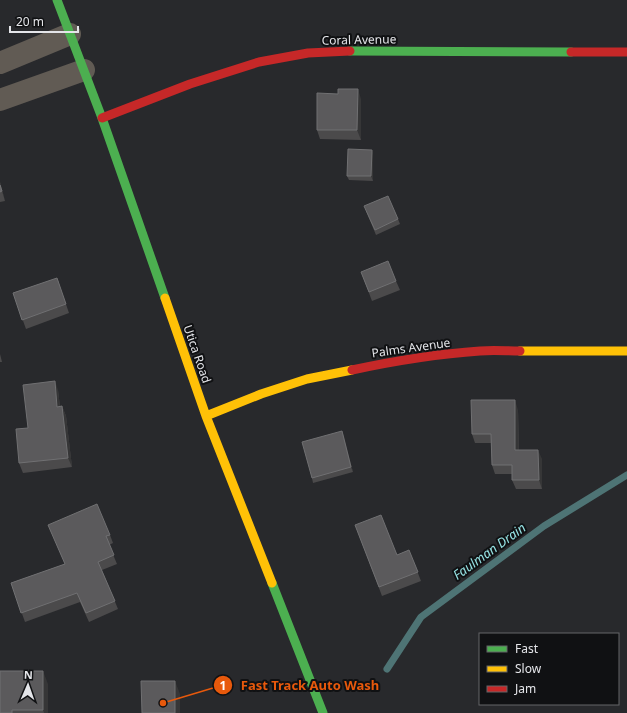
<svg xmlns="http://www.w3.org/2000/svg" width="627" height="713" viewBox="0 0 627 713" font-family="'Noto Sans',sans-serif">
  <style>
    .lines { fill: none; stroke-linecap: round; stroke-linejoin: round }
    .stream { stroke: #4e7475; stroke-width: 7 }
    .street { stroke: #615b54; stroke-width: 22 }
    .fast { stroke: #4caf50; stroke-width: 9 }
    .slow { stroke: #ffc107; stroke-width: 9 }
    .jam { stroke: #c62828; stroke-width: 9 }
    .wall { fill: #4b4a4b }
    .shaded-wall { fill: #363637 }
    .building { fill: #5b5a5c; stroke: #707072 }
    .labels { text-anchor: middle; stroke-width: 4; stroke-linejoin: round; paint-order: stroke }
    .street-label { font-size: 12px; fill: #e4e5e9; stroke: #101113 }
    .water-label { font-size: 13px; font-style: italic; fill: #96e3e4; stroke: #101113 }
    .leader { fill: none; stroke: #e8590c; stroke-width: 1.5 }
    .callout-dot { fill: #e8590c; stroke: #101113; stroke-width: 1.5 }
    .mark-label { font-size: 12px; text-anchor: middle; font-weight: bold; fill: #fff }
    .callout-label { font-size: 13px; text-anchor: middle; font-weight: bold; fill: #e8590c; stroke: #101113; stroke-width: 4; stroke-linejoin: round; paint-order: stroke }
  </style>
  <rect width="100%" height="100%" fill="#28292c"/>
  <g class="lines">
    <!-- stream -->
    <path class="stream" d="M387,669L421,617L544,526L627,475"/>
    <!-- street -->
    <path class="street" d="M0,63L70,34
      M0,100L84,70"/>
    <!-- fast -->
    <path class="fast" d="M57,0L102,118L165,298
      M350,51L571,52
      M272,583L323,713"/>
    <!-- slow -->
    <path class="slow" d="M165,298L206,416L272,583
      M520,351H627
      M206,416L261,394L307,379L352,370"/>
    <!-- jam -->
    <path class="jam" d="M571,52H627
      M102,118L190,84L259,62L308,53L350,51
      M352,370C394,361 437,354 480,351C493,350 506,351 520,351"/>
  </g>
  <!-- wall -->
  <path class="wall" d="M338,94L361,99V140L320,139L317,130Z
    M372,150L373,155V181L349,180L347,176Z
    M0,182L5,201L0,202Z
    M366,211L398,219L400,224L376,235Z
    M361,272L396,281L400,290L372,301Z
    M57,278L69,313L26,329L13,293Z
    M0,354L2,362H0Z
    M58,390L60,407L62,406L66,416L72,467L23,473L19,463L28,428Z
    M518,410L519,450L542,459V489H516L512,480V474H495L492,465L491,443H475L472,434Z
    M342,431L353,472L313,483L312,478Z
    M48,525L110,535L113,543L109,545L117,564L102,570L118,609L89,622L80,602L25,622L11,583L65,564Z
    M355,525L397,555L409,550L421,581L382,596Z
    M48,684V713H0Z"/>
  <!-- shaded-wall -->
  <path class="shaded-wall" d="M358,89L361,99V140L357,130Z
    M372,150L373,155V181L371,176Z
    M0,182L5,201L2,191L0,185Z
    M55,381L58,390L61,416L57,407Z
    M515,400L518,410L519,459L515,450Z
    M62,406L66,416L72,467L68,458Z
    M342,431L344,436L353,472L351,467Z
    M538,450L542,459V489L539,480Z
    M43,671L48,684V713H44L43,710Z
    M175,681L180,694V713H175Z"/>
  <!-- building -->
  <path class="building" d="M338,89H358L357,130H317V93L338,94Z
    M348,149L372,150L371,176H347Z
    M0,185L2,191L0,192Z
    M388,196L398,219L375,230L364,206Z
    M388,261L396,281L369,292L361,272Z
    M57,278L66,304L22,320L13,293Z
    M55,381L57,407L62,406L68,458L19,463L16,429L28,428L23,385Z
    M471,400H515V450H538L539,480H512V465H492L491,434H472Z
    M342,431L351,467L312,478L302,442Z
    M97,504L110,535L106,536L114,555L98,562L115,601L86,613L77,593L21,613L11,583L65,564L48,525Z
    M381,515L397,555L409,550L418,572L379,587L355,525Z
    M0,671H43V710H12V713H0Z
    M141,681H175V713H142Z"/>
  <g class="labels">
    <!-- street labels -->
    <g class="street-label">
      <text transform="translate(359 40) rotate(-1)" y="4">Coral Avenue</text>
      <text transform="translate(411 348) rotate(-8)" y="4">Palms Avenue</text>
      <text transform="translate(197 354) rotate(71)" y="4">Utica Road</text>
    </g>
    <!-- water labels -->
    <g class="water-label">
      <text transform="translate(489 551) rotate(-36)" y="5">Faulman Drain</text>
    </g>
  </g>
  <!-- callouts -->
  <path class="leader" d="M163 703L223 685"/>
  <g class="callout-dot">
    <circle cx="163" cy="703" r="4"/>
    <circle cx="223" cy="685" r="10"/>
  </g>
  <g class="mark-label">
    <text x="223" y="690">1</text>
  </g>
  <g class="callout-label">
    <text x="310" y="690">Fast Track Auto Wash</text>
  </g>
  <!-- legend -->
  <rect x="479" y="633" width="140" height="72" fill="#101113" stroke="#656669"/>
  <rect x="487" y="646" width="20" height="6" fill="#4caf50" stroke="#656669"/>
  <text x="515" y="653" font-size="12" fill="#e4e5e9">Fast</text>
  <rect x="487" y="666" width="20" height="6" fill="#ffc107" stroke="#656669"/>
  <text x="515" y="673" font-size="12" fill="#e4e5e9">Slow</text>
  <rect x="487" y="686" width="20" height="6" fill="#c62828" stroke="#656669"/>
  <text x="515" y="693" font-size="12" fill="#e4e5e9">Jam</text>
  <!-- north arrow -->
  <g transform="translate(28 685) rotate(2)" stroke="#101113" stroke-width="3" paint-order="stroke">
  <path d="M0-3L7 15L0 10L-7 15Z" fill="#e4e5e9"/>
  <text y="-6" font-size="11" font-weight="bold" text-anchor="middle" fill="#e4e5e9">N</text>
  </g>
  <!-- scale -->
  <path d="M10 26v6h68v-6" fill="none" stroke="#e4e5e9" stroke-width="2"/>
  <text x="16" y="26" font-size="12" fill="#e4e5e9" stroke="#101113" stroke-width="3" paint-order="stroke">20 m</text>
</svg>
